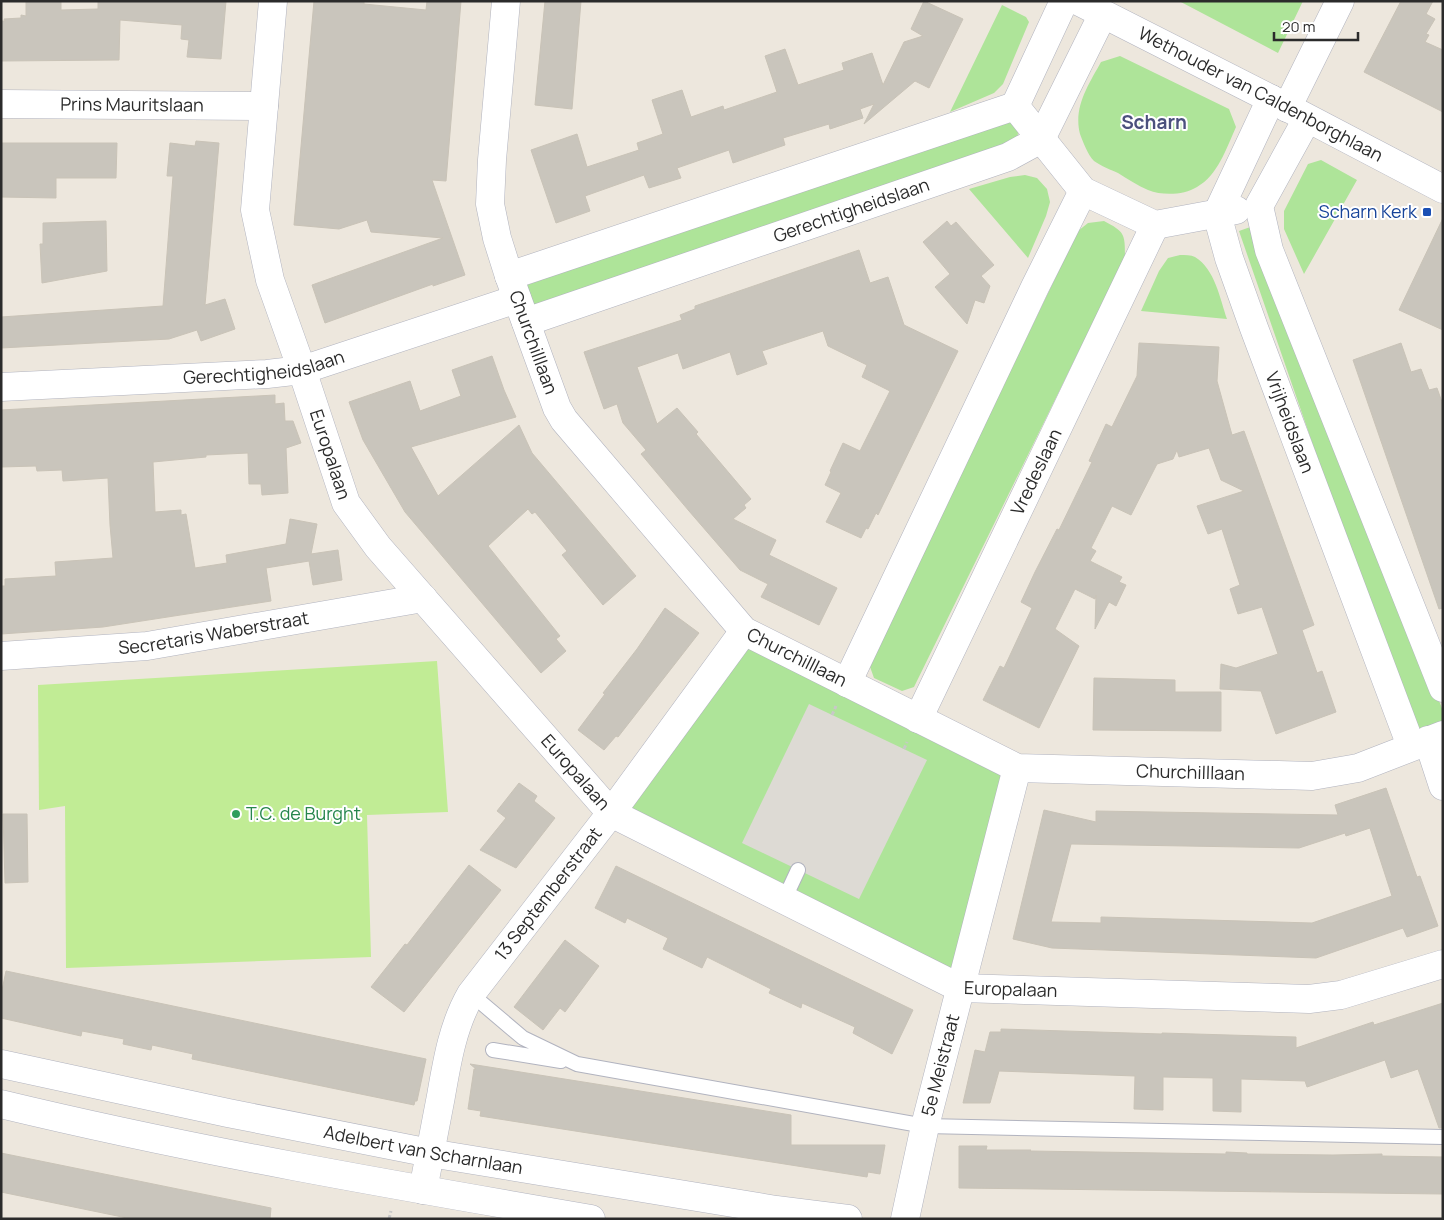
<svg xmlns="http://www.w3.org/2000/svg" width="1444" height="1220" viewBox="0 0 1444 1220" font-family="Manrope,sans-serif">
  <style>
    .green { fill: #aee499 }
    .pitch { fill: #c1ec95 }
    .plaza { fill: #dddad4 }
    .building { fill: #c9c5bc; stroke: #c9c3b7; fill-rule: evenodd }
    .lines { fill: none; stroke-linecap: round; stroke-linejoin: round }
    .lane-casing { stroke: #b1b3bf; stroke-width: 16 }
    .street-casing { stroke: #b1b3bf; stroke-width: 29 }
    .secondary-casing { stroke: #b1b3bf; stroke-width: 29 }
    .path { stroke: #c8c8c8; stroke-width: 3; stroke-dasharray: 4 2.5; stroke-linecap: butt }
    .lane { stroke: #fff; stroke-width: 14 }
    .street { stroke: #fff; stroke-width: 28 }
    .secondary { stroke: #fff; stroke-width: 28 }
    .transit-dot { fill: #1a4fb4; stroke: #fff; stroke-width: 2 }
    .leisure-dot { fill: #2e9e5b; stroke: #fff; stroke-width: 2 }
    .labels { text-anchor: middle; stroke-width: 4; stroke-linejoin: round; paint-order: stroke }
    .street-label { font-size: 18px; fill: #2b2b2b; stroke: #fff }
    .transit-label { font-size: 18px; fill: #164399; stroke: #fff; text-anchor: end }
    .leisure-label { font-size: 18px; fill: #27864d; stroke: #fff; text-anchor: start }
    .neighbourhood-label { font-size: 19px; font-weight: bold; fill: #4b507d; stroke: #fff }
  </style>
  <rect width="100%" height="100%" fill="#ede7dd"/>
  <!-- green -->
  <path class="green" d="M1179,1H1303L1278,53Z
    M1002,5L1026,17L1029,22L1003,84L994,93L950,112Z
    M1120,56L1229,109L1236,127C1226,149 1218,175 1197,187C1184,195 1163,196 1148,190C1138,186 1128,179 1118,173C1111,170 1101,166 1094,161C1088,155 1083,142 1080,134C1073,107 1089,84 1101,62Z
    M1008,121C1018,126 1020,130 1016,141L529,316L518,279Z
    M1321,160L1357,180L1304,274L1284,229V211L1308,164Z
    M1025,175L1037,178L1047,189L1050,202L1046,216L1028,258L969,189L1010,177Z
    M1104,221C1125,232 1125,234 1125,257L914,687L902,691L874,678L869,664L1078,231L1088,223Z
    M1256,225L1443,711V727L1414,737L1239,231Z
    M1180,255C1185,255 1191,255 1195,257C1215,269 1220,299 1227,319L1141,311L1159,271L1168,258Z
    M743,637L1009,772L956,978L616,813Z"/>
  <!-- pitch -->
  <path class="pitch" d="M437,661L448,812L367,815L371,957L66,968L65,806L39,810L38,685Z"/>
  <!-- plaza -->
  <path class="plaza" d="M809,704L927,760L859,899L742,843Z"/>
  <!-- building -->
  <path class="building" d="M26,1H61V10L98,9V1H226L221,59L187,57L189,40L181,39L182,25L120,20L119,60L1,61V21H5L4,19L21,18V15L26,16Z
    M314,1H364V4L426,10L427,1H461L446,181L432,180L465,275L433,286V284L325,323L312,285L443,238L371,232L367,220L339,229L294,225Z
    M545,1H581L572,109L535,105Z
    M924,1L963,19L929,88L915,81L864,124L874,104L860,109L863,118L830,129L829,124L783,138L785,145L733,163L729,150L677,168L681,178L649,188L644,175L585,196L590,211L556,223L531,150L577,134L587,167L639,150L637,143L663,134L652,100L682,90L691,117L723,106L724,110L777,92L765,56L785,49L798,85L844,70L842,63L872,53L883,85L904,42L923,36L911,29Z
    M1401,1H1433L1426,14L1435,19L1426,34L1429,35L1425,42L1443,50V112L1364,72Z
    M196,141L219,143L205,305L225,299L235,329L201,341L197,330L169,339L1,348V317L163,306L173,176H167L170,143L195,146Z
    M1,143H117L116,178H56V198L1,197Z
    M1443,218V330L1399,310Z
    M106,221L107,271L42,283L40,244H43V223Z
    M947,221L951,226L956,222L994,265L981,276L990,286L984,303L975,300L967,324L935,287L950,274L923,242Z
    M859,250L870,283L888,277L904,325L958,351L878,515L876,513L868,529L866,528L861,538L826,522L841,493L825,485L831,472L830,471L843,443L860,451L890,391L862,377L867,365L828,346L823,331L762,351L767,364L737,375L730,352L683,369L678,353L637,367L657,424L677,408L698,432L696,434L751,499L744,505L746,508L733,519L776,540L769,555L837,588L819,625L761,597L768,584L740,570L689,511L641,454L646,450L623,423L617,404L604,409L584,352L682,320L680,315L695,309V306Z
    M1139,343L1219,347L1217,381L1232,435L1244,431L1314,625L1302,630L1317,673L1322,671L1336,712L1276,734L1261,691L1220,689L1221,664L1236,668L1278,654L1262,607L1238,614L1230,589L1240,585L1222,529L1208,534L1197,506L1244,491L1221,480L1209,448L1179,457L1177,450L1173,459L1157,464L1131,515L1112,506L1091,548L1096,551L1090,561L1122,577L1119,582L1126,585L1116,606L1109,602L1095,629L1096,595L1095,599L1075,589L1055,629L1079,646L1039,728L983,700L1000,666L1004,668L1032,608L1021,602L1035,572L1057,529L1059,530L1092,462L1089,461L1106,424L1112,427L1137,376Z
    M1401,343L1411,372L1421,369L1429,390L1437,388L1443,405V608L1439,609L1353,360Z
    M492,356L504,390L516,417L411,447L438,496L519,425L532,453L636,576L603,605L562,555L567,551L535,512L532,514L528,509L488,546L560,636L556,639L566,651L541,673L405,512L363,440L349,402L410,381L420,411L461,396L452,370Z
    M275,395V404L284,403L285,421H293L301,443L286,448L288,493L262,495L261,484H249L248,453L206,455V457L153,462L155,512L181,510V515L186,514L195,568L227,563L226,555L286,544L290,519L317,524L311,554L338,550L342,580L313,585L309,561L266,568L271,601L103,627L1,634V586H5V579L56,576L55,562L113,558L110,525L108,478L63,481L62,470L37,471L36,466L1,467V410Z
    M665,608L699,633L618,737L616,736L604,750L578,730L605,694L603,693L637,649Z
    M1094,678L1175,680V692H1221V731L1093,730Z
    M519,783L537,796L534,801L555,818L516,868L480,850L506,818L497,811Z
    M1386,788L1417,877L1420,876L1438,926L1407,937L1403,928L1316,958L1052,948L1013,939L1044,810L1096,822V811L1338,815L1335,805ZM1370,828L1392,896L1312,923L1101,917V923L1051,922L1071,844L1299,848L1345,833L1346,836Z
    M3,814H27L28,882L5,883Z
    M469,865L501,890L404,1012L371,987L405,944L407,945Z
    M616,866L913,1010L892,1054L853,1033L855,1027L802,1003L801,1008L769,993L771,989L707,957L702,968L663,949L668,938L627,918L625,923L595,908Z
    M565,940L599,966L565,1012L560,1008L543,1030L514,1007Z
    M6,971L426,1059L417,1101H415L414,1105L346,1091L192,1059L193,1054L152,1045L151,1050L123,1044L124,1039L82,1031L81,1036L1,1018V995Z
    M1443,1003V1128H1439L1418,1069L1391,1078L1385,1060L1307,1087L1305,1081L1241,1079V1112L1213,1111V1078L1163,1077V1110L1134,1109L1135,1076L999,1071L990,1103H963L975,1050L985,1052L990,1032H1001V1029L1162,1034V1033L1296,1037V1048L1373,1022L1374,1025Z
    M470,1064L791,1115V1145H885L880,1174L868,1172L867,1177L480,1116L481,1111L468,1109L474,1069H476Z
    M959,1146H987L986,1150H1031L1030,1151L1226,1154V1152L1247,1153V1154L1333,1155L1382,1154V1156L1443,1157V1194L959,1188Z
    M1,1153L271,1208L270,1219H132L1,1192Z"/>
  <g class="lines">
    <defs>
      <path id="lane" d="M784,900L798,870
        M471,994L523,1038L577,1064L925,1126L1443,1137
        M493,1050L561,1061"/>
      <g id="street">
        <path id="s1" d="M273,1L255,210L270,280L302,370L346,503L378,547L611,813L960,988L1309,999L1341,995L1443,964"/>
        <path id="s2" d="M506,1L492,160L490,204L497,238L509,276L557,408L564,420L744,631L1017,768L1312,776L1358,768L1443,735"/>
        <path id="s3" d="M1078,1L1271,99L1443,189"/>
        <path id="s4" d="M1271,99L1217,214L1229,258L1254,328L1411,746"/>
        <path id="s5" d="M1,104L264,106"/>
        <path d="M1015,106L1083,191L1155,225L1236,210"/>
        <path d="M1287,108L1340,1"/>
        <path d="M1307,119L1259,206L1269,250L1443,688"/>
        <path d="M509,276L1015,106L1064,1"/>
        <path id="s6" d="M526,322L1008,157L1041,139L1103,14"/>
        <path id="s7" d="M1,387L267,374L302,370L517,299"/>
        <path id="s8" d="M1,656L147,646L423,598"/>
        <path d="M847,683L1035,287L1083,191"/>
        <path id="s9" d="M918,719L1155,225"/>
        <path d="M1428,740L1443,786"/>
        <path id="s10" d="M423,1190C429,1159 435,1128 441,1096C447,1061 453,1025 471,994L611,813L744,631"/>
        <path id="s11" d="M905,1219L925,1126L1017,768"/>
      </g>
      <g id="secondary">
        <path id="s12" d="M1,1064L228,1113L430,1153L776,1210L848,1219"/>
        <path d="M1,1104C196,1151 393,1185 591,1219"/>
      </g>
    </defs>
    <!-- lane casing -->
    <use href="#lane" class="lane-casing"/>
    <!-- street casing -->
    <use href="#street" class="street-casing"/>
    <!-- secondary casing -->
    <use href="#secondary" class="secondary-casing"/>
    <!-- path -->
    <path class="path" d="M832,715L836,706
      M904,749L907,742
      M389,1219L391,1211"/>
    <!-- lane -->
    <use href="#lane" class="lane"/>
    <!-- street -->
    <use href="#street" class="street"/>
    <!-- secondary -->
    <use href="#secondary" class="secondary"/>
  </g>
  <!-- markers -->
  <rect class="transit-dot" x="1422" y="207" width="10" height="10" rx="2.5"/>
  <circle class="leisure-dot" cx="236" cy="814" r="5"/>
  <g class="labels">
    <!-- street labels -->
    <g class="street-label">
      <text dy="6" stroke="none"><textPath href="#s3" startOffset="205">Wethouder van Caldenborghlaan</textPath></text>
      <text dy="6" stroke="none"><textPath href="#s5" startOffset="131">Prins Mauritslaan</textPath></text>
      <text dy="6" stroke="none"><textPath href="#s6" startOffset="344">Gerechtigheidslaan</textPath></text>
      <text dy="6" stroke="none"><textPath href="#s2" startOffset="349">Churchilllaan</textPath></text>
      <text dy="6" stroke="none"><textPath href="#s7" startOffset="264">Gerechtigheidslaan</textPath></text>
      <text dy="6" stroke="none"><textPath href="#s4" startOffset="348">Vrijheidslaan</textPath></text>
      <text dy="6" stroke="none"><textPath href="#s1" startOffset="466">Europalaan</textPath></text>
      <text dy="6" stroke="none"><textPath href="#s9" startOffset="274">Vredeslaan</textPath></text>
      <text dy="6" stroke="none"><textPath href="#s8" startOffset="214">Secretaris Waberstraat</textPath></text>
      <text dy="6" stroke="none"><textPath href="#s2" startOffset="769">Churchilllaan</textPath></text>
      <text dy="6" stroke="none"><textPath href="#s1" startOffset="871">Europalaan</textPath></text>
      <text dy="6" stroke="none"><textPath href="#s2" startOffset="1189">Churchilllaan</textPath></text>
      <text dy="6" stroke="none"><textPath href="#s10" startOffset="329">13 Septemberstraat</textPath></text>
      <text dy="6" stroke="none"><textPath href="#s1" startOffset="1366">Europalaan</textPath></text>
      <text dy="6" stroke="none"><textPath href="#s11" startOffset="158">5e Meistraat</textPath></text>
      <text dy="6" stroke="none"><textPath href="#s12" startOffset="431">Adelbert van Scharnlaan</textPath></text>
    </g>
    <!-- transit labels -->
    <g class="transit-label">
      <text x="1417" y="218">Scharn Kerk</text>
    </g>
    <!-- leisure labels -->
    <g class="leisure-label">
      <text x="246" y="820">T.C. de Burght</text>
    </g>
    <!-- neighbourhood labels -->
    <g class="neighbourhood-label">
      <text x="1154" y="129">Scharn</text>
    </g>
  </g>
  <!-- border -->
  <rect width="1444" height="1220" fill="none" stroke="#2b2b2b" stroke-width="5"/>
  <!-- scale -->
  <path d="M1274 32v8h84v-8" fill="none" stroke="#2b2b2b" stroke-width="2.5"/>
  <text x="1282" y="32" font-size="15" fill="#2b2b2b" stroke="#ffffff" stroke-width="4" paint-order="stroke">20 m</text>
</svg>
